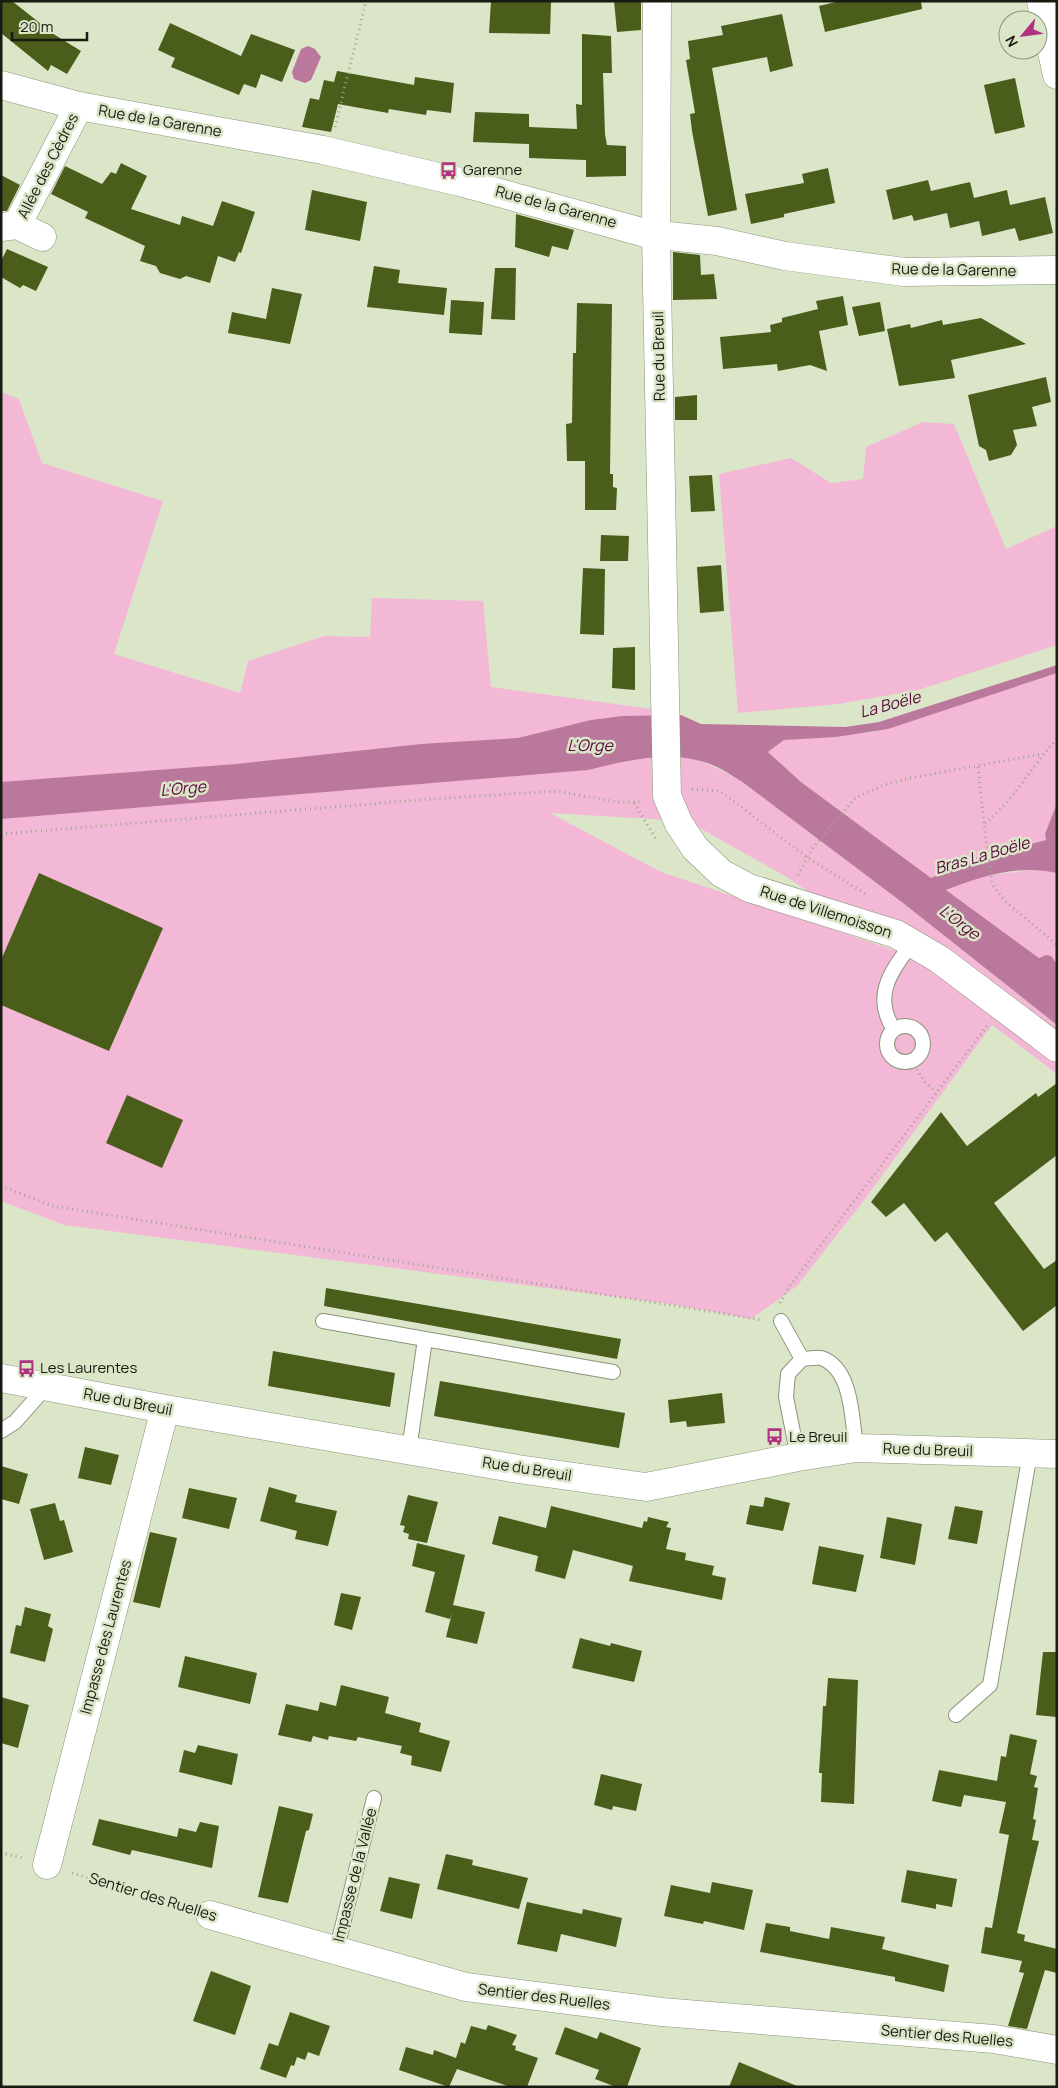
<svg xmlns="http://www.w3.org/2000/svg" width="1058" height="2088" viewBox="0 0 1058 2088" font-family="Manrope,sans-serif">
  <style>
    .green { fill: #f4b8d7; fill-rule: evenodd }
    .water { fill: #ba799c }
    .building { fill: #4a5d1a }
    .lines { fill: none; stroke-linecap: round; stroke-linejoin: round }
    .service-casing { stroke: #8b947a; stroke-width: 16 }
    .minor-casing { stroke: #8b947a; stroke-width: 29 }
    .tertiary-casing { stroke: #8b947a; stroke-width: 29 }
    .secondary-casing { stroke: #8b947a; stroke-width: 29 }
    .path { stroke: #9da68f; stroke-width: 3; stroke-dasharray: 1 4; stroke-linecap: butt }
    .service { stroke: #fff; stroke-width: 14 }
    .minor { stroke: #fff; stroke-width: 28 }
    .tertiary { stroke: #fff; stroke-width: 28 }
    .secondary { stroke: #fff; stroke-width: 28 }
    .labels { text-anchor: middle; stroke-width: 5; stroke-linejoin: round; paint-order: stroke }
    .street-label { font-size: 15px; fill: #171b11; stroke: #dbe6c9 }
    .poi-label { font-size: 15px; fill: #171b11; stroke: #dbe6c9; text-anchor: start }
    .water-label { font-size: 16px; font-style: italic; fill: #59083e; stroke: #dbe6c9 }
  </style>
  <rect width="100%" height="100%" fill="#dbe6c9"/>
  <!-- green -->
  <path class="green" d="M1,392L19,399L42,463L163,501L114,654L240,693L248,661L324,636L370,637L372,598L483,601L491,687L666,711L667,757C696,756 717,767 741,781L903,903L1057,1025V1074L992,1025L865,1199L797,1286L751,1319L670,1304L64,1225L1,1201ZM550,813L687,821L785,876L897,951L661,872Z
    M923,422L954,424L1006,549L1057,526V645L918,690L839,704L738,713L719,474L791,458L831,483L863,479L866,447Z
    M1057,673V803L1045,834L1046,840L975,859L931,878L801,782L768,752L784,740L873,732Z
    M1041,869L1057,873V964L1055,961L1042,956L1039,958L946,890L981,876Z"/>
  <!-- water -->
  <path class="water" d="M308,46L315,49L321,57L311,80L305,83L294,79L292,72L301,49Z
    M1057,665V673L888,729L836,737L784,740L768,752L801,782L931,878L975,859L1046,840L1045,834L1057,803V873C1020,864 980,876 946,890L1039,958L1046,955L1051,956L1057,964V1025L903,903L741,781C731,775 721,768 710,764C669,749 630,760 588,770L1,819V782L236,764L421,744L518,738L591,720L622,716L681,715L701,724L845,727L879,722Z"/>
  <!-- building -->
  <path class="building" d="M1,1H12L55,35L81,51L67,74L51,65L48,71L1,33Z
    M491,1L551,2L550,34L489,33Z
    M614,1H641V30L617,32Z
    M840,1H921L922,9L825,32L819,6Z
    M782,14L793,66L770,72L767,57L712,68L737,210L708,216L692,131L690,114L695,113L686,60L690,59L688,41L723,35L721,26Z
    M170,23L241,56L251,34L295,50L282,82L261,74L256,88L244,84L239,95L171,67L175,58L158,50Z
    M582,34L611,36L612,73H603L605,134L607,145L626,146V176L586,177V160L529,158V127L577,129L576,104L582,105Z
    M337,71L414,85L415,77L454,83L451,113L427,110L426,115L389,109L388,113L338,104L331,132L302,127L310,98L319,100L324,80L334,82Z
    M1015,78L1025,127L995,134L984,85Z
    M475,112L529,114V144L473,142Z
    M121,163L147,176L131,209L180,225L182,216L213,226L222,201L255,212L241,253L239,252L235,262L218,256L210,283L186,276L180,279L160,273L156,266L140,261L145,246L85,218L88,212L51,194L65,166L102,184L111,172L116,174Z
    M828,168L835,203L784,214V217L751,224L745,194L804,183L802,174Z
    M1,175L20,185L7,211H1Z
    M928,180L931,191L970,182L974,198L1007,190L1010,205L1045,197L1053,233L1019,241L1015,228L982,236L979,221L950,228L947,213L914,221L912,215L893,220L886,190Z
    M312,190L367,202L360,241L305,230Z
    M516,214L574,230L568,250L552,246L549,257L515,247Z
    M7,249L48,267L36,291L23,285L20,288L1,277V261Z
    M673,252L700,255L701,275L714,274L717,299L673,300Z
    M374,266L400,270L398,283L447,288L444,315L367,307Z
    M495,268H516L515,320L491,319Z
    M272,288L302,294L290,344L228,333L232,312L266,319Z
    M843,296L848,325L819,331L827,371L810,365L778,371L777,364L723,369L720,337L771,332L770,325L782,322V318L818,309L816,301Z
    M451,300L484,302L482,335L449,333Z
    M880,302L885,331L859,336L852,307Z
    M577,303L612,304L610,474H613V487L617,488L616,510H585V461H567L566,424L572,423L573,353H576Z
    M981,318L1026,344L951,360L955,378L899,386L887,329L910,324L911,328L942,320L943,325Z
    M1046,377L1051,402L1032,407L1037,426L1013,430L1017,445L1011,455L989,461L986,450L979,446L968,395Z
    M697,395V420H675V397Z
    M712,475L715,511L691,512L689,476Z
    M601,535L629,536L628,561H600Z
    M721,565L724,611L700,613L697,567Z
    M583,568L605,569L604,635L580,634Z
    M635,647V690L612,688L613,648Z
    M39,873L163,928L109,1051L1,1005V960Z
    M1057,1083V1155L994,1203L1044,1269L1057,1260V1305L1023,1331L947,1232L935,1242L904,1203L886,1217L871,1202L941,1112L967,1146L1036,1093L1038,1097Z
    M127,1095L183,1120L162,1168L106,1143Z
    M326,1288L621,1339L617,1359L324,1306Z
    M273,1351L395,1373L390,1407L268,1386Z
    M440,1381L625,1413L619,1448L434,1416Z
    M722,1393L725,1423L687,1427L686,1421L670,1423L668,1400Z
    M85,1447L119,1455L111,1485L78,1478Z
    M1,1466L28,1474L19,1504L1,1499Z
    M269,1487L297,1495L295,1502L337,1511L328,1546L295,1539L297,1531L260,1521Z
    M189,1488L237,1498L229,1529L182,1518Z
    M408,1495L438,1502L427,1543L408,1539L409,1534L403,1532L405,1526L400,1525Z
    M765,1497L790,1503L783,1531L746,1524L750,1505L763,1507Z
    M55,1503L60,1521L64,1520L73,1552L44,1560L30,1509Z
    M551,1506L642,1528L644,1521L647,1522L648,1517L669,1522L666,1527L671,1528L666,1549L686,1553L685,1560L714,1566L712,1575L726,1578L722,1600L629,1581L633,1566L573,1550L565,1579L535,1571L538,1556L492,1544L499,1516L546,1528Z
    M955,1506L983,1511L977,1544L948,1539Z
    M887,1517L922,1524L915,1565L880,1558Z
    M150,1532L177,1538L160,1608L133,1602Z
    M417,1543L465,1555L453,1605L485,1612L477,1644L446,1637L452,1613L450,1619L425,1612L435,1572L412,1566Z
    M819,1546L864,1555L856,1592L812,1584Z
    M341,1593L361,1597L352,1630L334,1625Z
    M25,1607L51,1614L48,1626L53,1629L45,1662L10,1653L16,1625L21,1626Z
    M580,1638L610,1646L611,1643L642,1651L634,1682L572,1668Z
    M1043,1652H1057V1717L1036,1715Z
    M185,1656L257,1673L250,1704L178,1687Z
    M828,1678L858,1680L854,1804L821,1802L822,1773H819L822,1726L823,1706H826Z
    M341,1685L389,1697L385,1713L421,1723L419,1732L450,1741L441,1772L411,1765L412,1756L400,1753L402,1746L358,1737L356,1741L329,1736L328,1740L313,1736L311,1742L278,1735L286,1704L318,1711L320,1702L336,1706Z
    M1,1697L29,1705L18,1748L1,1743Z
    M1010,1734L1037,1740L1030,1774L1037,1776L1034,1787L1038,1788L1033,1819L1036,1820L1032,1840L1039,1841L1017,1933L1025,1935L1024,1941L1057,1949V1973L1045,1970L1027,2029L1008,2026L1024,1973L1019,1972L1022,1961L981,1953L985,1927L992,1928L1009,1835L999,1833L1006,1802L964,1795L961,1807L932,1801L939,1770L997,1781L1001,1756L1006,1757Z
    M198,1745L238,1754L232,1785L179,1772L184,1750L195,1753Z
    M601,1774L642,1784L636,1811L613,1806L612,1810L594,1805Z
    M279,1806L313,1814L309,1830L306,1831L288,1903L258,1897Z
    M99,1819L177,1837L179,1828L196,1832L200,1822L219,1826L212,1868L132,1850L130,1855L92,1845Z
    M446,1854L473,1860L472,1865L528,1878L519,1909L437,1889Z
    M907,1870L957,1879L952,1907L936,1904V1909L901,1902Z
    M389,1877L420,1884L412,1919L380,1911Z
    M712,1882L753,1890L744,1930L704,1921L703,1924L664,1916L671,1885L710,1893Z
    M527,1902L582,1914L583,1909L622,1918L616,1947L561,1934L557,1952L517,1944Z
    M766,1923L790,1927V1931L829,1939L831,1927L885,1937L882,1949L949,1965L944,1992L895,1981V1977L760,1952Z
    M211,1971L251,1986L235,2035L193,2021Z
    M290,2012L330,2026L319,2056L308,2052L305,2060L297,2057L294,2066L291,2065L286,2078L260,2069L269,2043L278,2046Z
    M488,2025L517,2035L512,2045L516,2046L515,2050L538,2058L527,2087H511L457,2069L449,2087L399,2070L406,2047L433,2055L434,2050L456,2058L461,2042L465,2044L471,2026L486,2030Z
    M565,2027L597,2039L600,2032L641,2048L627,2087H616L595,2079L599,2070L555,2054Z
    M739,2062L797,2086V2087H729Z"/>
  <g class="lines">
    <defs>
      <path id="service" d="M887 1044a18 18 0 1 1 36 0a18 18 0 1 1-36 0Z
        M894,1030C872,995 891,972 912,943
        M323,1321L425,1339
        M781,1321L802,1359
        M1,1431L15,1422L47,1386
        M409,1450L425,1339L613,1372
        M798,1457L786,1397L788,1374L802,1359C807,1359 816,1357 821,1358C853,1368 852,1422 856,1448
        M956,1715L990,1685L1030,1453
        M336,1952L374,1798"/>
      <path id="minor" d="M1041,1L1057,75
        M17,225L79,106
        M1,227L17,225L42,237
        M1,1378L165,1409L518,1469L646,1487L798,1457L856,1448L1057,1454
        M47,1865L165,1409
        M210,1915L466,1987L662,2012L994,2039L1057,2050"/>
      <path id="tertiary" d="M657,1L656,234L667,796L679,824L695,848L721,873L749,888L896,934L939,959L1057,1048"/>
      <path id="secondary" d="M1,85L79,106L323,150L460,182L649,234L717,241L785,256L904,272L1057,270"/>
    </defs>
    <!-- service casing -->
    <use href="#service" class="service-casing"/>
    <!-- minor casing -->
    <use href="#minor" class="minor-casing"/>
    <!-- tertiary casing -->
    <use href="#tertiary" class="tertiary-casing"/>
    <!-- secondary casing -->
    <use href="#secondary" class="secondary-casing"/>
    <!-- path -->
    <path class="path" d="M335,127L366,1
      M1057,739C1031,766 1014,801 984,824L992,884L1005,901L1057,945
      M978,767L984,823
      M692,789L720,791L808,858L867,895
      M634,803L656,839
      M1,834L431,799L557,791L616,802H643
      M798,875L813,848L855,798L884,785L910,778L1042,754
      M911,1061L925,1082L936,1092
      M1,1186L53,1206L763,1320
      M780,1303L789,1287L987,1026
      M1,1853L22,1858
      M72,1873L185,1907"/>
    <!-- service -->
    <use href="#service" class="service"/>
    <!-- minor -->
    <use href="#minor" class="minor"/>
    <!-- tertiary -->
    <use href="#tertiary" class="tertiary"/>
    <!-- secondary -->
    <use href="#secondary" class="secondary"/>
  </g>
  <!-- icons -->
  <defs>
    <symbol id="bus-bare" viewBox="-9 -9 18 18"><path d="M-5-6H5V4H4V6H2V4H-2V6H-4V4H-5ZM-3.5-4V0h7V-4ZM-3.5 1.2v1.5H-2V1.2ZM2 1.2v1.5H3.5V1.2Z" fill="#b03281" stroke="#dbe6c9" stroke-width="2.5" paint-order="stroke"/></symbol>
  </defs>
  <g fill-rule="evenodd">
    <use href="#bus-bare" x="436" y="158" width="25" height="25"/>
    <use href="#bus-bare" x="14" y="1356" width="25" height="25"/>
    <use href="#bus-bare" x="762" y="1424" width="25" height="25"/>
  </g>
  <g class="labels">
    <!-- street labels -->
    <g class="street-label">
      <text transform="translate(160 121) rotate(10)" y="5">Rue de la Garenne</text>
      <text transform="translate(48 166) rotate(-63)" y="5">Allée des Cèdres</text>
      <text transform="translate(556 207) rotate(15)" y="5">Rue de la Garenne</text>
      <text transform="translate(954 270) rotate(1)" y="5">Rue de la Garenne</text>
      <text transform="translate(659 356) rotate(-91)" y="5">Rue du Breuil</text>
      <text transform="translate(826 912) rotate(18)" y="5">Rue de Villemoisson</text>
      <text transform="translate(128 1402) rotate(11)" y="5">Rue du Breuil</text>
      <text transform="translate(928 1450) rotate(2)" y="5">Rue du Breuil</text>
      <text transform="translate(527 1469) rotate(9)" y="5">Rue du Breuil</text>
      <text transform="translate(106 1637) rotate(-75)" y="5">Impasse des Laurentes</text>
      <text transform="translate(355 1875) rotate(-76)" y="5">Impasse de la Vallée</text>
      <text transform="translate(153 1897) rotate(17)" y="5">Sentier des Ruelles</text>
      <text transform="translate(544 1997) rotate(7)" y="5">Sentier des Ruelles</text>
      <text transform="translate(947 2036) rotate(5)" y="5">Sentier des Ruelles</text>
    </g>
    <!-- poi labels -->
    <g class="poi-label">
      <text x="463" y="175">Garenne</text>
      <text x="40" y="1373">Les Laurentes</text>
      <text x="789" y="1442">Le Breuil</text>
    </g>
    <!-- water labels -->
    <g class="water-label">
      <text transform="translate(890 704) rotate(-15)" y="6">La Boële</text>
      <text x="590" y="751">L'Orge</text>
      <text transform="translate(183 788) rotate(-5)" y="6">L'Orge</text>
      <text transform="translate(982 855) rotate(-16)" y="6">Bras La Boële</text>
      <text transform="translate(960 922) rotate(37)" y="6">L'Orge</text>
    </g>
  </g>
  <!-- border -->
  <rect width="1058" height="2088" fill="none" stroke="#171b11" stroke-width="5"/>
  <!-- north arrow -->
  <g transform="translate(1023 35) rotate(241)"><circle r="24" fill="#dbe6c9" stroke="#8d957f"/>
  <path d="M0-4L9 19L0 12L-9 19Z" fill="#b03281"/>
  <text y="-8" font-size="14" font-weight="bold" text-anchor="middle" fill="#171b11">N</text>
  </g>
  <!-- scale -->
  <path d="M12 32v8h75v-8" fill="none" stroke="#171b11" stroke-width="2.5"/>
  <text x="20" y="32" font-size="15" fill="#171b11" stroke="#dbe6c9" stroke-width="4" paint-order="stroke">20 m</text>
</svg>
